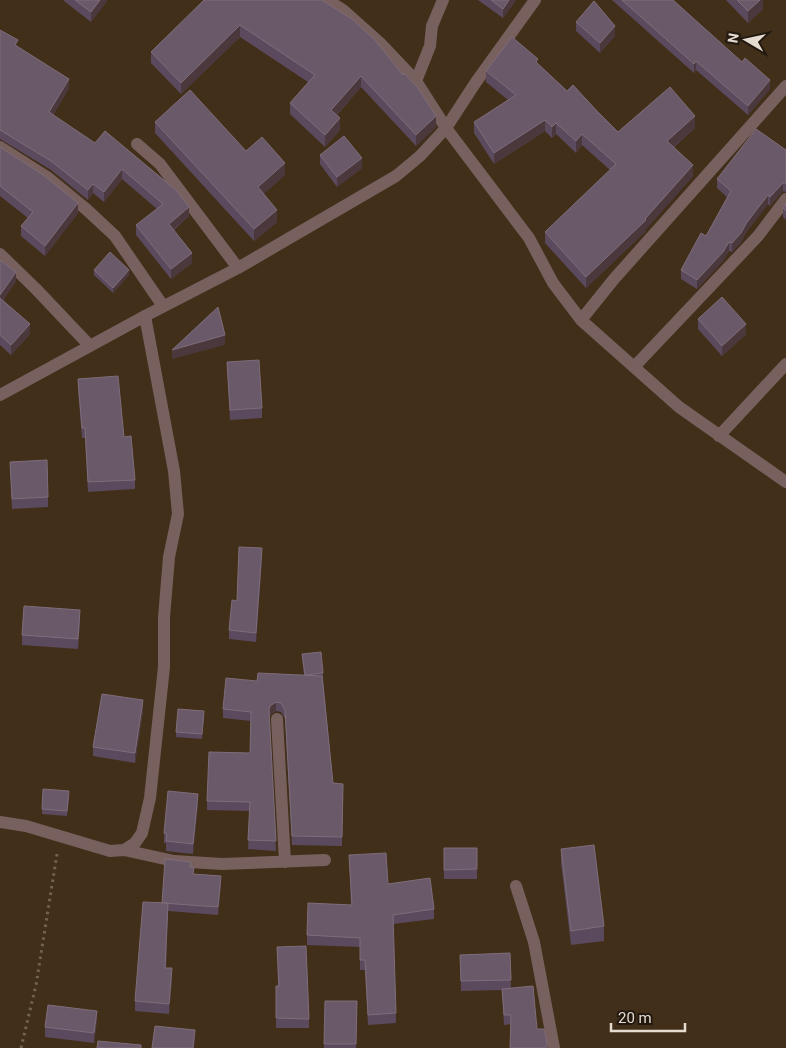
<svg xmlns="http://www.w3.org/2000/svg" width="786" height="1048" viewBox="0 0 786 1048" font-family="Roboto,sans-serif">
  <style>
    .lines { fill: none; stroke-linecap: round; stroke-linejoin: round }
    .path { stroke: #736351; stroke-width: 3; stroke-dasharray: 2.5 4; stroke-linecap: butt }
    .minor { stroke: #78605f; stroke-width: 12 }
    .wall { fill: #5b495d }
    .shaded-wall { fill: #4b383d }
    .building { fill: #6a5969; stroke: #7e6d79 }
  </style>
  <rect width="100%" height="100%" fill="#412f1a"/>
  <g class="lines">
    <!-- path -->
    <path class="path" d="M21,1048L36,985L57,854"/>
    <!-- minor -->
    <path class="minor" d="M327,0L343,10L380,43L416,81L446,128L529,238L553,283L581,320L679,407L786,482
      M416,81L430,46L432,26L443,0
      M137,144L160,164L238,268
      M0,147L47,177L86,209L115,236L163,306
      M0,254L36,289L90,346
      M581,320L614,279L786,86
      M634,367L758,236L786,199
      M0,395L145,316L238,268L396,176L420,156L446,128L476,82L535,0
      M719,436L786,364
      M277,719L285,862
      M0,822L26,826L110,851L124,850L135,843L142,833L150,798L164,667V617L169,557L178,514L174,471L145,316
      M124,850L174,861L222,864L325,860
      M516,886L534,942L554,1048"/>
  </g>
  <!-- wall -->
  <path class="wall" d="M64,0H107V1L91,22L64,1Z
    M203,0H322L436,127L416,146L361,87L337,115L340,130L325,147L290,114V103L308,82L240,37L181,94L151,63V52L204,1Z
    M478,0H516L503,18Z
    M612,0H673L770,89L748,115L696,70L694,73Z
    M726,0H763V9L748,23Z
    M576,22L615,36L600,53L576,31Z
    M0,30L18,47L69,88L53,115L189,216L174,230L192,263L171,279L136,235V225L157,209L122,179L104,202L93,193L88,200L51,170L0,139Z
    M538,64L567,91L596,110L618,132L695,128L674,147L693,176L646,229V231L586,288L545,243V232L610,170L582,145L576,153L556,134L552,138L545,131L494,164L474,133V122L508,100L486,82V71Z
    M155,122L246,151L285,175L263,194L277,222L254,241L155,133Z
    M0,147L78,213L45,256L21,236V226L28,218L0,196Z
    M786,150V192L783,191L770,206L768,204L747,231L741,242L732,252L729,251L723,261L697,289L681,279V270L706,236L727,197L717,188V179Z
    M320,155L362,168L337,187L320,164Z
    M786,203V220L783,217V208Z
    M0,260L16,281L3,300L30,334L11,355L0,345Z
    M94,270L129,275L113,293L94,275Z
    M698,319L746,334L722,356L698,329Z
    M227,362L262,408V418L230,420Z
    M78,379L135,480V489L88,492L85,438H82L78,389Z
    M10,462L48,497V507L12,509Z
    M262,558L256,642L229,639V630Z
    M80,620L78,649L22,645V635Z
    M302,654L323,673V678L333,783L343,784L342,846L292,845L285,719L281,712L276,711L270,715L269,718L276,851L248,849L250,811L207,810V801L250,753L251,721L223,718V709L257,681L304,675Z
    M143,710L135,763L93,756V747Z
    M204,716L202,739L176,737V732Z
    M69,796L67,816L42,814V809Z
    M198,804L193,854L166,851V843H164V833Z
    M444,848H477V879H444Z
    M561,849L604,926V941L571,945L561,863Z
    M349,855L388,884L434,909V919L393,924L396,1023L368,1025L365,970H360V947L307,945V935L351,905Z
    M191,867L194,874L221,884L218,915L168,911L166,968L172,978L169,1014L135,1011V1001L162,903Z
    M277,947L309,1019V1028H276V986H278Z
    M510,953L511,988L537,1029L547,1043L511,1024L504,1025L502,990L461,991L460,955Z
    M325,1001H357L356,1048H324Z
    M97,1020L94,1043L45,1037V1027Z"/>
  <!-- shaded-wall -->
  <path class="shaded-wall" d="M100,0H107V1L91,22V12Z
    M509,0H516L503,18V9Z
    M760,0H763V9L748,23V11Z
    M240,25V37L181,94V83Z
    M615,26V36L600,53V43Z
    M696,61V70L694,73V64Z
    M361,76V87L331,121V110Z
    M69,79V88L49,122V112Z
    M770,80V89L748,115V106Z
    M436,116V127L416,146V135Z
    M695,116V128L667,152V141Z
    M340,118V130L325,147V135Z
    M545,120V131L494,164V153Z
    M556,123V134L552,138V127Z
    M582,134V145L576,153V141Z
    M362,158V168L337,187V177Z
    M285,163V175L258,199V187Z
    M693,165V176L646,229V231L586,288V277L645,219Z
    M122,169V179L104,202V192Z
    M783,183V191L770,206V197Z
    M93,184V193L88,200V190Z
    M768,195V204L747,231L741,242L732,252V243Z
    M78,203V213L45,256V246Z
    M189,207V216L169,233V224Z
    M277,210V222L254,241V229Z
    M729,242V251L723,261L697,289V280Z
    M192,253V263L171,279V269Z
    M129,270V275L113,293V288Z
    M16,272V281L0,305V295Z
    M30,324V334L11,355V345Z
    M746,324V334L722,356V346Z
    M225,335V345L172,359V350Z
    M262,548V558L256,642V633Z
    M80,610V620L78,649V639Z
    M143,700V710L135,763V753Z
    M276,702V711L270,715L269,719V710L270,706Z
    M198,794V804L193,854V844Z
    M221,876V884L218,915V907Z
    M172,968V978L169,1014V1004Z
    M97,1011V1020L94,1043V1033Z
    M195,1030V1040L194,1048H193Z"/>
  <!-- building -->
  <path class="building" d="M75,0H100L91,12Z
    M204,0H322L352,19L375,40L403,75L404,73L418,88L436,116L416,135L361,76L331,110L340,118L325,135L290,103L315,75L240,25L181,83L151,52Z
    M491,0H509L503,9Z
    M622,0H673L742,62L745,58L770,80L748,106L696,61L694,64Z
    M737,0H760L748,11Z
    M594,1L615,26L600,43L576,22Z
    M0,30L18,40L15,45L69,79L49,112L95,143L105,131L177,191L189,207L169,224L192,253L171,269L136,225L163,204L122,169L104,192L93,184L88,190L51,161L0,130Z
    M512,37L538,59L536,62L567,91L573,85L596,110L618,132L670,87L695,116L667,141L693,165L645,219L646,220L586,277L545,232L616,164L582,134L576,141L556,123L552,127L545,120L494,153L474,122L516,95L486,71Z
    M190,90L246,151L262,137L285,163L258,187L277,210L254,229L155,122Z
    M756,129L786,150V183H783L770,197L768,195L747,222L741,233L732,243L729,242L723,252L697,280L681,270L701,233L706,236L731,191L717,179Z
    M344,136L362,158L337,177L320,155Z
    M0,147L42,174L78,203L45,246L21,226L33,212L0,186Z
    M786,203V211L783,208Z
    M110,252L129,270L113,288L94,270Z
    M0,260L16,272L0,295Z
    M722,297L746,324L722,346L698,319Z
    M0,298L30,324L11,345L0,335Z
    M218,307L225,335L172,350Z
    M259,360L262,408L230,410L227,362Z
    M118,376L124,437L131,436L135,480L88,482L85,428H82L78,379Z
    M47,460L48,497L12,499L10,462Z
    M239,547L262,548L256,633L229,630L232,600L237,601Z
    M24,606L80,610L78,639L22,635Z
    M321,652L323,673L305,675L302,654Z
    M258,673L322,676L333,783L343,784L342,837L292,836L285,710L281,703L276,702L270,706L269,710L276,841L248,840L250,802L207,801L209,752L250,753L251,712L223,709L226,678L257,681Z
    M102,694L143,700L135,753L93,747Z
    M178,709L204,711L202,734L176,732Z
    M43,789L69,791L67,811L42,809Z
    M168,791L198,794L193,844L166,841L167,834L164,833Z
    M594,845L604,926L571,931L561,849Z
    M444,848H477V869L444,870Z
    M386,853L388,884L430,878L434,909L393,915L396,1013L368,1015L365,960H360V938L307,935L308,903L352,905L349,855Z
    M165,859L191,862L190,867H194L193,874L221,876L218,907L162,903Z
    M143,902L168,903L165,968H172L169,1004L135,1001Z
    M306,946L309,1019L276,1018V986H279L277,947Z
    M510,953L511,980L461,981L460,955Z
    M533,986L537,1029H544L547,1043V1048H510L511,1015H504L502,989Z
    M325,1001H357L356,1044H324Z
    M48,1005L97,1011L94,1033L45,1027Z
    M155,1026L195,1030L193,1048H152Z
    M98,1041L141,1045V1048H97Z"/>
  <!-- north arrow -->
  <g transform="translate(746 40) rotate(279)" stroke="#211910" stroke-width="4" paint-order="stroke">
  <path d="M0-4L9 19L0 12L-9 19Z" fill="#e6dbcf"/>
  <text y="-8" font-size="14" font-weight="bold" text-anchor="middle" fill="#e6dbcf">N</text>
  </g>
  <!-- scale -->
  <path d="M611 1023v8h74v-8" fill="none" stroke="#e6dbcf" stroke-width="2.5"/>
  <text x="618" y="1023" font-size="15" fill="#e6dbcf" stroke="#211910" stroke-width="4" paint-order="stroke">20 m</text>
</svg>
